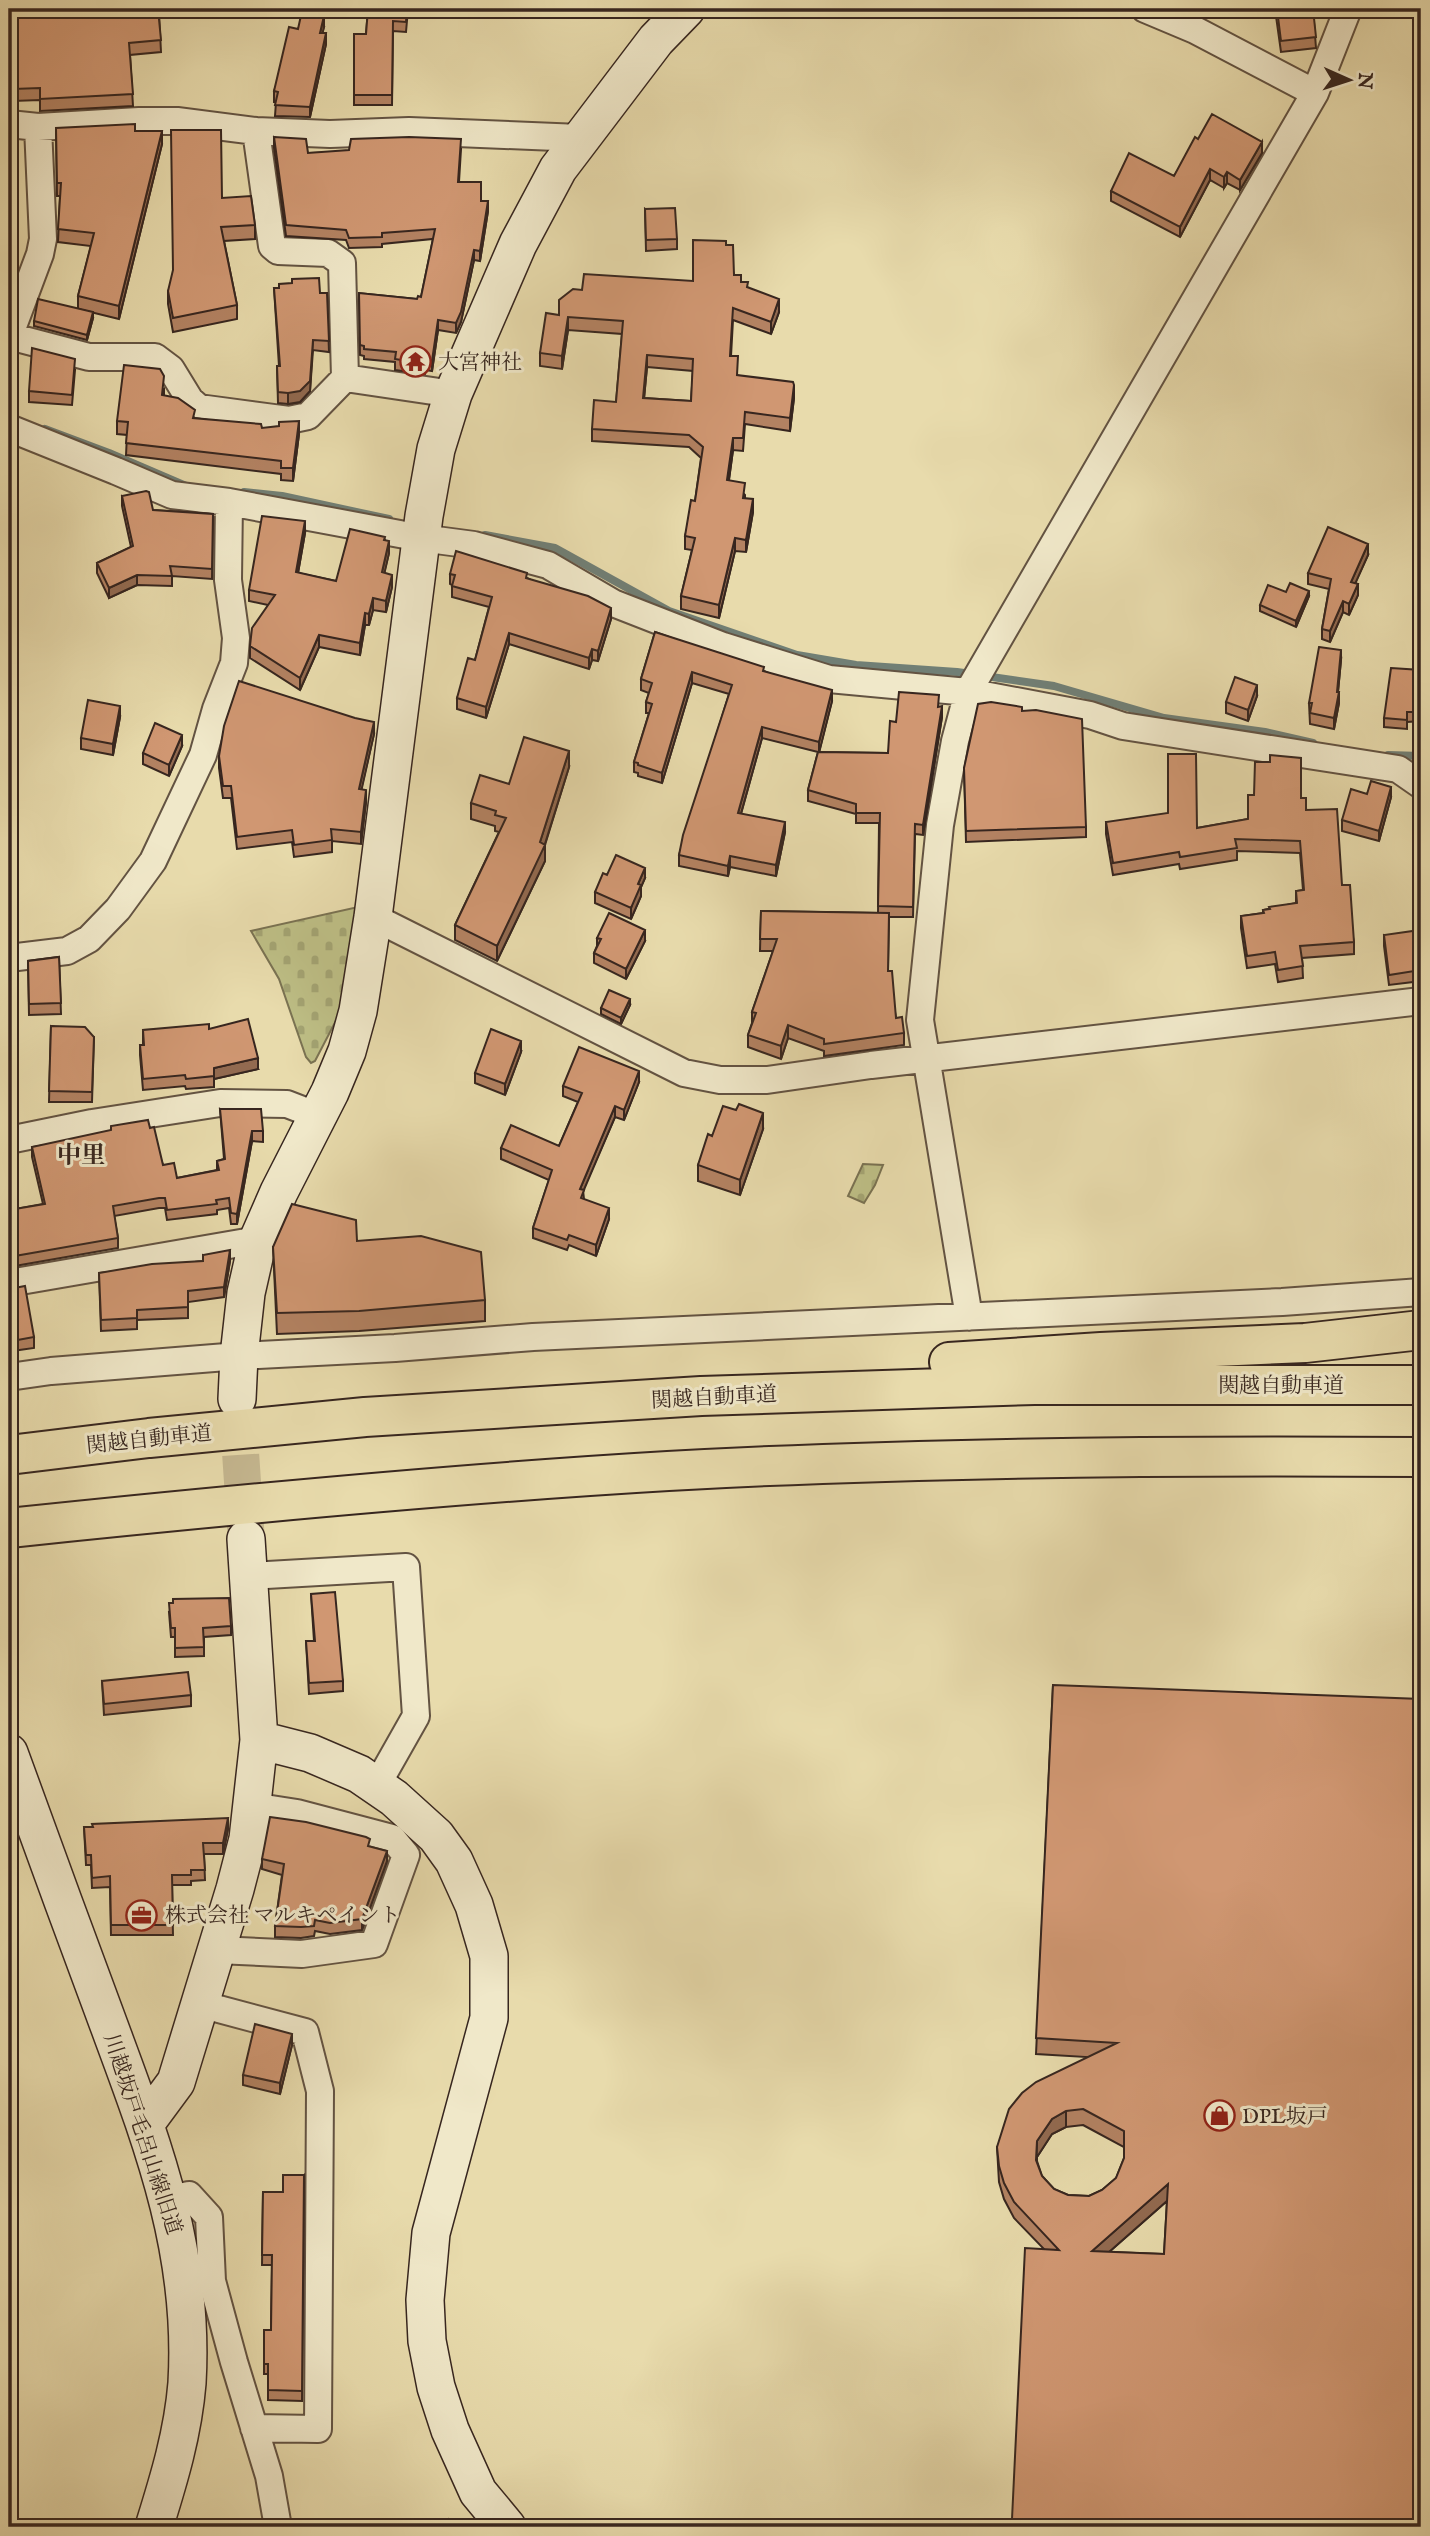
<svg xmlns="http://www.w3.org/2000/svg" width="1430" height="2536" viewBox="0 0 1430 2536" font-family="'IM FELL English','Noto Serif JP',serif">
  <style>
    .cemetery { fill: url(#cemetery-stones); stroke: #7a7252; stroke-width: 2 }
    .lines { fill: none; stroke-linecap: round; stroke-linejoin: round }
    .stream { stroke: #717f75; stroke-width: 8 }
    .secondary-tunnel { stroke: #c5b790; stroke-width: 37; stroke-dasharray: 37 18; stroke-linecap: butt }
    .street-casing { stroke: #635342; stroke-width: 30 }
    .secondary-casing { stroke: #37261f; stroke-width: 40 }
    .highway-casing { stroke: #37261f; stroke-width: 42 }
    .street { stroke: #f0e8c9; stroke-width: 26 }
    .secondary { stroke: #f0e8c9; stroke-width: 37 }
    .highway { stroke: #e8dbac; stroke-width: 38 }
    .wall { fill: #b38262; stroke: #37261f; stroke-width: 2; fill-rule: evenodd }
    .shaded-wall { fill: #926a50; stroke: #37261f; stroke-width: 2 }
    .building { fill: #d09772; stroke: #37261f; stroke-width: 2; fill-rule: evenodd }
    .labels { text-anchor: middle; stroke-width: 6; stroke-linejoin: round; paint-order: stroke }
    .poi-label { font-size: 21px; fill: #37261f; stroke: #f0e8c9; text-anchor: start }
    .street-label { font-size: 21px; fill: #37261f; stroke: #f0e8c9 }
    .quarter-label { font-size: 24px; font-weight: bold; fill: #37261f; stroke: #f0e8c9 }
  </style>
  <defs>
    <pattern id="cemetery-stones" width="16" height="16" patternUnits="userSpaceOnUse" patternTransform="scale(1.75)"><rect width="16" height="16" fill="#bdbe85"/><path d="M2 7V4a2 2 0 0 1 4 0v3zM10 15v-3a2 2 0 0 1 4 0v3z" fill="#a3a372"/></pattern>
  </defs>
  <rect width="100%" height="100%" fill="#e8dbac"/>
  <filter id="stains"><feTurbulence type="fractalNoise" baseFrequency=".00286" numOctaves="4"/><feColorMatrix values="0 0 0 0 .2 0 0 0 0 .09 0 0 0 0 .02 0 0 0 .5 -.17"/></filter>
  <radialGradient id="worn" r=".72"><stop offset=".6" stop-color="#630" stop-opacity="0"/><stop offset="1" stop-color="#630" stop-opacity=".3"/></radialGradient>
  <!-- cemetery -->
  <path class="cemetery" d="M358,907L342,1009L315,1061L311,1063L306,1057L279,979L251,931Z
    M863,1164L883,1165L875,1185L864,1203L848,1196Z"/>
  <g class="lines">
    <!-- stream -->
    <path class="stream" d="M45,429L109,453L186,486
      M244,492L282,496L389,519
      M485,535L555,548L669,611L797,655L856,665L957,672L1054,686L1164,718L1265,732L1313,743
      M1388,755L1421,756"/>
    <!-- secondary-tunnel -->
    <path class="secondary-tunnel" d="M237,1400L246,1534"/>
    <defs>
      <path id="street" d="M1145,9L1195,30L1315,93
        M9,124L38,127L139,121H177L256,131L330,134L409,131L580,138
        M256,131L272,246L278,251L328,253L342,263L345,378
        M9,336L89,357H155L171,369L190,400L199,408L289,420L308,416L345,378L453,394
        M9,337L40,254L43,239L38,127
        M9,428L116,471L172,495L229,502L421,538L474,545L548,565L613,603L723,646L829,679L968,692L1090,715L1123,726L1398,769L1421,785
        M373,917L684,1073L720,1080H767L871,1065L1421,1001
        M9,958L67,951L89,939L118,909L153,861L203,755L216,709L234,663L236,638L228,580L229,502
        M9,1140L92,1123L220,1103L287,1104L318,1116
        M9,1283L258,1240
        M969,1317L920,1020L940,825L955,741L968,692L1315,93L1348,9
        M9,1377L51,1371L239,1356L395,1348L533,1337L1282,1302L1421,1292
        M249,1576L406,1567L416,1716L377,1785
        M217,1950L302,1954L374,1944L406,1855L392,1838L297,1813L251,1806
        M200,2004L305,2032L320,2091L318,2429L254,2428
        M169,2199L189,2195L209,2217L212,2281L234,2362L269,2476L278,2527"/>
      <path id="secondary" d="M237,1399L239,1356L246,1293L258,1240L279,1192L330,1092L347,1051L358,1011L373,917L424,516L436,449L453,394L518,244L558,169L656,40L686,9
        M259,1740L310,1753L359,1774L394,1798L436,1836L454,1861L474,1905L489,1956V2018L431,2233L425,2300L427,2341L436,2387L450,2430L478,2492L507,2527
        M9,1753C40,1839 72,1926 104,2012C150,2137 195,2247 187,2383C183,2433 169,2479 154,2527
        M145,2124L176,2082L235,1889L248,1839L259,1740L246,1539"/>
      <path id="highway" d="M949,1362L1101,1352L1305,1343L1421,1330
        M9,1455L149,1438L365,1417L701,1396L1034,1385H1421
        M9,1528C228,1505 447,1484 668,1471C918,1457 1170,1455 1421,1457"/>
    </defs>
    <!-- street casing -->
    <use href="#street" class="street-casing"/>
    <!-- secondary casing -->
    <use href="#secondary" class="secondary-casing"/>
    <!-- highway casing -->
    <use href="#highway" class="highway-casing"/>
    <!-- street -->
    <use href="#street" class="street"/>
    <!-- secondary -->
    <use href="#secondary" class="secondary"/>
    <!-- highway -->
    <use href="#highway" class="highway"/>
  </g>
  <!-- wall -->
  <path class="wall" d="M9,9H204L159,13L161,52L130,55L133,106L40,111V100L13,101V87H9Z
    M368,9H408L406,32L393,31L392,105H354V34H366Z
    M1275,9H1313L1316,48L1281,52Z
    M324,27L322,33L326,44L310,117L275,116L276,102H274V91L298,29Z
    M56,128L135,131L162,144L119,319L78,309V296L91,246L58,242L60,196H57Z
    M274,137L308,153L461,149L459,182L481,201L488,211L480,261L474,260L461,322L456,333L438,330L432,371L426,370L425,374L395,370V362L364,359V356L360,355L359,293L417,299L421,297L433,239L382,244V247L349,248L346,240L286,236L274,148Z
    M1198,139L1262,153L1240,190L1227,183L1224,188L1210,180L1180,237L1111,201V191L1174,176Z
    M222,198L255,225V239L224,241L237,305V319L173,332L168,304V291Z
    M645,209L677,239V249L646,251Z
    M726,245L734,275L741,282L779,312L771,334L733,320L731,356L737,375L794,398L790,431L745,424L743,451L733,450L729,480L745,495V498L753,512L746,552L735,551L719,618L681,609V596L692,550L685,549V536L695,501L701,458L689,447L592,441V429L616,402L622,334L568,330L562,369L540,366V353L559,315L582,290L693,281ZM647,367L693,371L691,401L644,398Z
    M274,288L320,293H327L329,352L313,350L310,391L300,402L288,404L278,403L277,366H279Z
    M93,318L87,340L34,326V321Z
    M75,370L72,405L29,402V391Z
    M164,389V396L195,418L299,434L293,481L281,480V474L126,455L127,435L117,434V421Z
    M122,496L153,510L213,514L212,579L172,576V586L137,585L109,598L97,573V563L131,547L122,506Z
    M305,533L298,573L336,581L385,540L389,553L384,573L392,587L386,612L373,610L369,625H365L360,655L319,647L300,690L250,658V646L268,605L249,601V590Z
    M1368,555L1355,583L1358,595L1349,615L1343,612L1330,642L1322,639V629L1329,589L1308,584V573Z
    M450,574L527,578L611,619L598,661L592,660L589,669L509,644L486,718L457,709V698L475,660L489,607L452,597V585L450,584Z
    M1286,592L1309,596L1296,627L1260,611V605Z
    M655,632L764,671L832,701L819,752L888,753L896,722L939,707L942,717L923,835L915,834L913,917H889L888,971L896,1018L904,1033V1045L824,1056V1051L788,1038L781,1059L748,1047V1035L752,1023V1012L773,951H760L761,911L878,913L879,823H856V814L808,801V790L818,752L762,738L741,814L785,832L776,876L730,867L728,876L679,866V855L729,694L692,683L662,783L638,776V773L634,772V762L649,713H646V702L649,693L641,690V679Z
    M1341,660L1338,692L1339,703L1334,729L1310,724L1309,703Z
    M1421,670V721L1407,722V729L1384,727V718Z
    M1257,696L1248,721L1226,713V702Z
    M1022,711L1086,827V837L966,842L964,768Z
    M120,717L113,755L81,749V738Z
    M374,734L361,790L366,802L361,844L332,841V852L294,857L292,842L237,849L231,798H223L219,768V756Z
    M182,746L169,776L143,764V753Z
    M569,767L545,845V861L497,961L455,940V925L499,832L495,831V826L471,819V803Z
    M1367,794L1391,797L1379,841L1342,831V820Z
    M1301,798L1342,885L1354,942V954L1302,958L1303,978L1278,982L1275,964L1247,968L1241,928V916L1263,913V910L1296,903V891L1303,890L1300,853L1237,851V860L1180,869L1179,864L1113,875L1106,834V822L1197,828L1248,819Z
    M607,875L645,878L641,887V896L631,919L595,903V892Z
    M1384,935L1421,940V981L1389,985L1384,946Z
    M597,938L645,941L626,979L594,963V953L597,946Z
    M59,957L61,1014L29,1015L28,961Z
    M630,1005L621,1024L601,1014V1008Z
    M51,1026L94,1037L92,1102H49Z
    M209,1029L258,1069L214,1079V1087L186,1089L185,1086L143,1090L140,1055V1045H143V1030Z
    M521,1052L505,1095L475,1083V1073Z
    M639,1082L624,1120L615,1117L583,1190L584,1199L609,1219L596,1256L569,1245L567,1250L533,1238V1228L549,1180L501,1159V1148L559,1146L578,1102L563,1096V1086Z
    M220,1109L263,1131V1142L252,1141L237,1224H231L229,1208L217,1210V1214L167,1220L165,1208H159L114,1216L118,1238V1248L9,1267V1210L43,1204L32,1157V1147L150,1128L163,1165L177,1178L217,1170V1161L224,1159Z
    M763,1129L740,1195L698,1181V1165L712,1136Z
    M357,1241L485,1300V1321L359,1331L277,1334L273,1247Z
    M203,1255L230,1261L224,1297L188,1302V1318L137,1320V1329L101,1331L99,1273L203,1261Z
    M9,1289L34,1337V1348L12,1351L10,1337Z
    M311,1594L343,1681V1691L309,1694L306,1641H314Z
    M169,1612L231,1626V1635L204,1637V1656L175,1657V1637H171Z
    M102,1681L191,1695V1706L104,1715Z
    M1053,1685L1421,2527H1012L1044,2249L1014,2218L1004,2199L999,2182L997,2147L1087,2057L1036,2054ZM1083,2125L1124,2147V2158L1116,2178L1102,2190L1089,2196L1068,2195L1054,2189L1042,2176L1037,2161V2157L1052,2134L1066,2127ZM1167,2201L1164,2254L1109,2252Z
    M84,1827L228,1829L223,1854H204L205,1880L191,1881V1885H172L173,1935H111L110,1887L92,1888L91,1865H86Z
    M370,1847L387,1861L362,1930L330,1934L315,1931L314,1936L301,1938L275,1937V1926L282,1875L262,1869V1859Z
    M292,2045L280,2094L243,2085V2075Z
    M304,2175L302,2401L268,2400V2374H264V2330H271L272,2265H262L263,2192H283Z"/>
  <!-- shaded-wall -->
  <path class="shaded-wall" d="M324,16V27L320,44V33Z
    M326,33V44L310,117V107Z
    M162,131V144L119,319V306Z
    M1262,142V153L1240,190V180Z
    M1210,169V180L1180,237V227Z
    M1227,172V183L1224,188V177Z
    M488,201V211L480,261V251Z
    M474,250V260L461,322L456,333V323Z
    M779,299V312L771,334V322Z
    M93,312V318L87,340V335Z
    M568,317V330L562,369V356Z
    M438,320V330L432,371V361Z
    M313,340L310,391L300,402L288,404V393Z
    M647,355V367L643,410V398Z
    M794,385V398L790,431V418Z
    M299,421V434L293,481V468Z
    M733,438V450L727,493V480Z
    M753,499V512L746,552V540Z
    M305,521V533L296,584V572Z
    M735,538V551L719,618V605Z
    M389,541V553L382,584V572Z
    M1368,544V555L1351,593V582Z
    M137,575V585L109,598V588Z
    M392,575V587L386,612V601Z
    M1358,584V595L1349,615V604Z
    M1309,591V596L1296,627V621Z
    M373,598V610L369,625V614Z
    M1343,601V612L1330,642V631Z
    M611,608V619L598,661V651Z
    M365,613V625L360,655V643Z
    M509,633V644L486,718V707Z
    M319,635V647L300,690V678Z
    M592,649V660L589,669V658Z
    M1341,650V660L1337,702V692Z
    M692,672V683L662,783V773Z
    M1257,685V696L1248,721V710Z
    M832,690V701L819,753V742Z
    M1339,692V703L1334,729V718Z
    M120,706V717L113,755V744Z
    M942,706V717L923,835V825Z
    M374,722V734L359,801V789Z
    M762,727V738L738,824V813Z
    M182,735V746L169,776V765Z
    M569,751V767L543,850L545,845V861L497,961V946L540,842Z
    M1391,787V797L1379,841V831Z
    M366,790V802L361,844V832Z
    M785,822V832L776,876V865Z
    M730,856V867L728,876V866Z
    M645,868V878L641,887V896L631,919V908L638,884Z
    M645,930V941L626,979V969Z
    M630,999V1005L621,1024V1018Z
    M788,1025V1038L781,1059V1046Z
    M521,1041V1052L505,1095V1084Z
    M258,1058V1069L214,1079V1068Z
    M639,1071V1082L624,1120V1110Z
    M615,1106V1117L580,1199V1189Z
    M763,1113V1129L740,1195V1180Z
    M252,1131V1141L237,1224V1214Z
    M609,1208V1219L596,1256V1245Z
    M230,1250V1261L224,1297V1287Z
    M228,1818V1829L223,1854V1843Z
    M387,1851V1861L362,1930V1919Z
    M14,1921V1932L9,1934V1923Z
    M292,2034V2045L280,2094V2083Z
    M1066,2111V2127L1052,2134L1037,2157L1036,2175L1037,2141L1052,2119Z
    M1168,2184V2200L1092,2267V2251Z"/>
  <!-- building -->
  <path class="building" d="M9,9H158L161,40L129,43L133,94L40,99V88L13,89V75H9Z
    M368,9H407L406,22L393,21L392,95H354V34H366Z
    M1277,9H1313L1316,37L1281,41Z
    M302,11L324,16L320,33H326L310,107L275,105L278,92L274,91L289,27L298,29Z
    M1212,114L1262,142L1240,180L1227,172L1224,177L1210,169L1180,227L1111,191L1129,153L1174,176L1195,137L1198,139Z
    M135,124V131H162L119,306L78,296L94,233L58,229L61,183H57L56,128Z
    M171,130H221L222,198L251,196L255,225L221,227L237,305L173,318L168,291L173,270Z
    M274,137L306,139L308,153L349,150L351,139L409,137L461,139L458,182H481V201H488L480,251L474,250L461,312L456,323L438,320L432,361L426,360L425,364L395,359L396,352L364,349V346L360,345L359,293L417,299L418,296L421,297L435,229L382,233V237L349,238L346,230L286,225Z
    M675,208L677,239L646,240L645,209Z
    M693,240L726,241V245H733L734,275H741V282H748L747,287L779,299L771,322L733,308L730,356H738L737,375L793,382L794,385L790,418L745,412L743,438H733L727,480L745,483L743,498L753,499L746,540L735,538L719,605L681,596L695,538L685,536L691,500L695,501L703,447L689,435L592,429L594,400L616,402L623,321L568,317L562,356L540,353L546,313L559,315V300L573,289L582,290L584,274L693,281ZM647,355L693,359L691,401L643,398Z
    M319,278L320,293H327L329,341L313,340L310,381L300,391L288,393L278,392L277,366H280L274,288H279V284L292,283V279Z
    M38,299L93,312L87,335L34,321Z
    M32,348L75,359L72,395L29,391Z
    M124,365L160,369L164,376L162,395L178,398L195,410L193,418L261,424L262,428L279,426V422L299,421L293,468H281V461L126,443L128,422L117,421Z
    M146,491L149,492L153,510L213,514L212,569L170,566L172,576L137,575L109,588L97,563L133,546L122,496Z
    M262,516L305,521L296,572L336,581L350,529L385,537L384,540L389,541L382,572L392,575L386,601L373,598L369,614L365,613L360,643L319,635L300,678L250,646L252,628L275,595L249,590Z
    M1328,527L1368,544L1351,582L1358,584L1349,604L1343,601L1330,631L1322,629L1331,579L1308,573Z
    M456,551L527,573L526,578L588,596L611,608L598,651L592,649L589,658L509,633L486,707L457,698L468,658L475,660L492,597L452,586L455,575L450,574Z
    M1290,583L1309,591L1296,621L1260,605L1268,585L1286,592Z
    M655,632L764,667L763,671L832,690L819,742L762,727L738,813L785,822L776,865L730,856L728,866L679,855L683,835L732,685L692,672L662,773L638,765V763L634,762L652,704L646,702L652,683L641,679Z
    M1319,647L1341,650L1337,692H1339L1334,718L1310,713L1312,703H1309Z
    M1391,668L1421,670V712H1407V720L1384,718Z
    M1235,677L1257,685L1248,710L1226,702Z
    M239,681L355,718L374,722L359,789L366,790L361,832L331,829L332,840L294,845L292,830L237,837L231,786H223L219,756L224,726Z
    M899,692L939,695L938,707L942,706L923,825L915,824L913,907L878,906L880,813H856V804L808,790L818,752L888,753L890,721L896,722Z
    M88,700L120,706L113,744L81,738Z
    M991,702L1022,707V711L1036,710L1082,719L1086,827L966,831L964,768L978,704Z
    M155,723L182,735L169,765L143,753Z
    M524,737L569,751L540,842L545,845L497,946L455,925L506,818L495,815L496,811L471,803L480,775L509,784Z
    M1168,754H1196L1197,828L1248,819V795H1254L1255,762H1270V755L1301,758V798H1306V810L1337,809L1342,885H1350L1354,942L1300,946L1303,966L1278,970L1275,952L1247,956L1241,916L1264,913L1263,910L1270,909L1269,907L1297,903L1296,891L1304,890L1300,841L1235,839L1237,848L1180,857L1179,852L1113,863L1106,822L1168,813Z
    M1371,781L1391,787L1379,831L1342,820L1351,789L1367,794Z
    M616,855L645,868L638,884L641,885L631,908L595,892L603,873L607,875Z
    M761,911L889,913L888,971H892L896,1018L902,1017L904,1033L824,1044V1039L788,1025L781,1046L748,1035L756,1013L752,1012L777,939H760Z
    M609,913L645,930L626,969L594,953L601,939L597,938Z
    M1420,930L1421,940V970L1389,975L1384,935Z
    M59,957L61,1003L29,1004L28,961Z
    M609,990L630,999L621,1018L601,1008Z
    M248,1019L258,1058L214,1068V1076L186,1079L185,1075L143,1079L140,1045H144L143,1030L209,1024V1029Z
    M51,1026L85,1027L94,1037L92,1092L49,1091Z
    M491,1029L521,1041L505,1084L475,1073Z
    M579,1047L639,1071L624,1110L615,1106L580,1189L584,1190L581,1198L609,1208L596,1245L569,1235L567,1240L533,1228L552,1170L501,1148L511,1125L559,1146L582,1093L563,1086Z
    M739,1104L763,1113L740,1180L698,1165L708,1134L712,1136L723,1106L736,1110Z
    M220,1109H261L263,1131H252L237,1214L231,1213L229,1198L216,1200L217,1204L167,1210L165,1198H159L113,1206L118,1238L9,1257V1210L45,1204L32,1147L111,1130V1126L148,1120L150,1128L154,1127L163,1165L174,1163L177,1178L219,1170L217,1161L225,1159Z
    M292,1204L356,1220L357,1241L421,1236L481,1252L485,1300L359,1311L277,1313L273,1247Z
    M230,1250L224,1287L188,1291V1307L137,1310V1318L101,1320L99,1273L152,1264L203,1261V1255Z
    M25,1286L34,1337L12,1341L9,1326V1289Z
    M335,1592L343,1681L309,1683L306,1641H315L311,1594Z
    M229,1598L231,1626L203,1628L204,1647L175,1648V1628H171L169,1603H173V1599Z
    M188,1672L191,1695L104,1704L102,1681Z
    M1053,1685L1421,1699V2527H1176L1012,2519L1025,2248L1059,2250L1014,2202L1004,2183L999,2166L997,2147L1009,2109L1022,2093L1036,2082L1117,2043L1036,2038ZM1083,2109L1124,2131V2158L1116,2178L1102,2190L1089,2196L1068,2195L1054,2189L1042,2176L1036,2160L1037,2141L1052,2119L1066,2111ZM1168,2184L1164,2254L1092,2251Z
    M270,1817L306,1822L366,1837L370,1839L368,1846L387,1851L362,1919L330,1923L315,1920L314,1926L301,1927L275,1926L284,1864L262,1859Z
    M228,1818L223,1843H203L205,1870H191V1875H172L173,1925H111L110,1876L92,1878L91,1855H86L84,1827H93L92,1824Z
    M9,1908L14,1921L9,1923Z
    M255,2024L292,2034L280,2083L243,2075Z
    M283,2175H304L302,2391L268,2390V2364H264V2330H271L272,2255H262L263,2192H283Z
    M448,2519L452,2527H428Z"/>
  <!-- icons -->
  <defs>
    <symbol id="temple-ring" viewBox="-11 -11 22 22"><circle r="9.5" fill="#f0e8c9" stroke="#8f2418" stroke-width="1.5"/><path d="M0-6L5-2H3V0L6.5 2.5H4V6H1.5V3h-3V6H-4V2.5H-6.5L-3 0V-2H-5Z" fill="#8f2418"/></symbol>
    <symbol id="office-ring" viewBox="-11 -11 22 22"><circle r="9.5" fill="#f0e8c9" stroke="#8f2418" stroke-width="1.5"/><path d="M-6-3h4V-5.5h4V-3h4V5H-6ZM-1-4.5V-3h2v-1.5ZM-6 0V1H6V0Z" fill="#8f2418"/></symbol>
    <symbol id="shop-ring" viewBox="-11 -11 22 22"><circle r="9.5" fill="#f0e8c9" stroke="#8f2418" stroke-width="1.5"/><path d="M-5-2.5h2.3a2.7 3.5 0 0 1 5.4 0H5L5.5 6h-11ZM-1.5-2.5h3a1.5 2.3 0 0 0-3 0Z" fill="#8f2418"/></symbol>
  </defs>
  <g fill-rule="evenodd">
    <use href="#temple-ring" x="398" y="344" width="35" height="35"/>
    <use href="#office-ring" x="124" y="1898" width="35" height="35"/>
    <use href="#shop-ring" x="1202" y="2098" width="35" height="35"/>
  </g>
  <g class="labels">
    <!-- poi labels -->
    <g class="poi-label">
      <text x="438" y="369">大宮神社</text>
      <text x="165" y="1922">株式会社 マルキペイント</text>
      <text x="1242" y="2123">DPL坂戸</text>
    </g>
    <!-- street labels -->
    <g class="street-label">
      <text x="1281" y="1392">関越自動車道</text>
      <text transform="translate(714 1397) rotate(-3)" y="7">関越自動車道</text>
      <text transform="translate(149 1439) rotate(-6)" y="7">関越自動車道</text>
      <text transform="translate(143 2134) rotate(72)" y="7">川越坂戸毛呂山線旧道</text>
    </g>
    <!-- quarter labels -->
    <g class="quarter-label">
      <text x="81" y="1163">中里</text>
    </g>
  </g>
  <!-- margin -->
  <rect width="1430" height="2536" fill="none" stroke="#e8dbac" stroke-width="35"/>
  <rect x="10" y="10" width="1409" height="2515" fill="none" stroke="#37261f" stroke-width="3.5"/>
  <rect x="18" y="18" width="1395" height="2501" fill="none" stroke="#37261f" stroke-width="2"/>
  <!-- north arrow -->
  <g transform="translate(1349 80) rotate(93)" stroke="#f0e8c9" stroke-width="5" paint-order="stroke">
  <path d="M0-5L12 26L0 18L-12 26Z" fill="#37261f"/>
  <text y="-10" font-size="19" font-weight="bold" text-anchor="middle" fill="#37261f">N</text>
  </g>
  <rect width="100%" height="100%" filter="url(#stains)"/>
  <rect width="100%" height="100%" fill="url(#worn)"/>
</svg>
